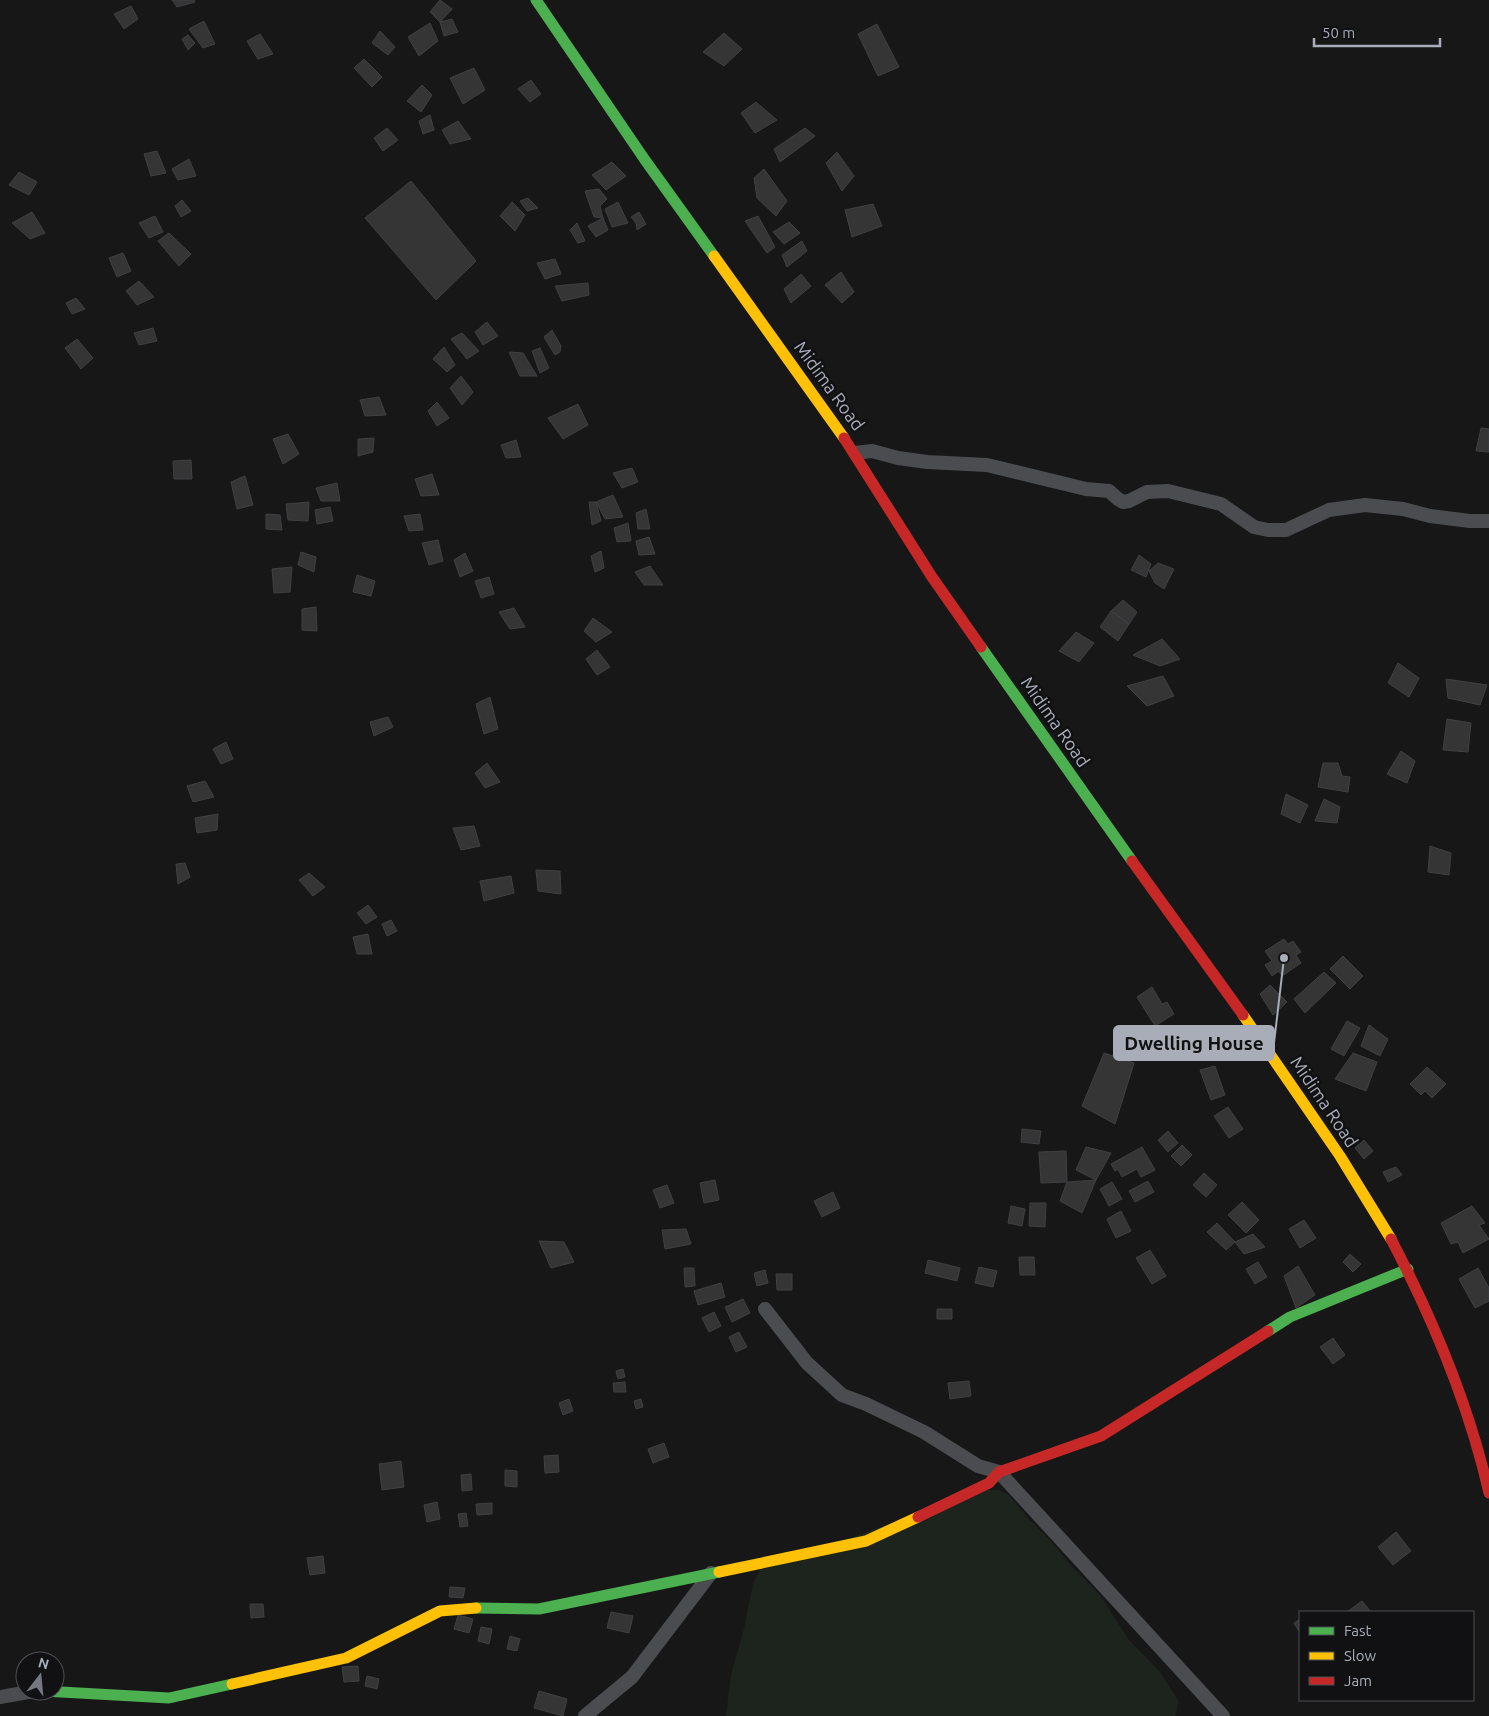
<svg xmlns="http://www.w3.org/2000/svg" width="1489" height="1716" viewBox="0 0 1489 1716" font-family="Ubuntu,sans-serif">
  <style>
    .green { fill: #1d241e }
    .building { fill: #353536; stroke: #3f4043 }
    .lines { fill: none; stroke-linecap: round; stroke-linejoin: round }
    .street { stroke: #4b4c50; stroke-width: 14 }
    .fast { stroke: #4caf50; stroke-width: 11 }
    .slow { stroke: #ffc107; stroke-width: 11 }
    .jam { stroke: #c62828; stroke-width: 11 }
    .labels { text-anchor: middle; stroke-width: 5; stroke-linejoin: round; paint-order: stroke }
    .street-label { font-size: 18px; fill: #a8adb8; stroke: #111113 }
    .leader { fill: none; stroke: #a8adb8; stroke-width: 2 }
    .callout-dot { fill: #a8adb8; stroke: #111113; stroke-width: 2 }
    .callout { fill: #a8adb8; stroke: #a8adb8; stroke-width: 2 }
    .callout-label { font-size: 19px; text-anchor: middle; font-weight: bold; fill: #111 }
  </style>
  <rect width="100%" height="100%" fill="#171717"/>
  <!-- green -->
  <path class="green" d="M984,1490H999L1009,1495L1028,1518L1049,1539L1068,1562L1100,1595L1129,1640L1160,1672L1179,1702L1175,1716H726L731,1674L743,1633L753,1584L760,1570Z"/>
  <!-- building -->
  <path class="building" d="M172,0H194L195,2L177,7Z
    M440,0L452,9L440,22L430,12Z
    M131,6L138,19L124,29L114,14Z
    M452,19L458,32L444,36L440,22Z
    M204,21L215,44L203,48L189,29Z
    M430,23L438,41L419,56L408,37Z
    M877,24L899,67L878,76L858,34Z
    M380,31L395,47L388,55L372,43Z
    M724,33L742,49L724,66L703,52Z
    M260,34L273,54L258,59L247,41Z
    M188,35L195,43L188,50L182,39Z
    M364,59L382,77L372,87L354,68Z
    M474,68L485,90L463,104L450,78Z
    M531,80L541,94L530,102L518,89Z
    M422,85L432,95L421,112L407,101Z
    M756,102L777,120L755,133L741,113Z
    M430,115L434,130L423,134L419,121Z
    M458,121L471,139L450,144L442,130Z
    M387,128L398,140L383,151L374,138Z
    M805,128L815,136L780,162L774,149Z
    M157,151L166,173L151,176L144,154Z
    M837,152L854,176L842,191L826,163Z
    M189,159L196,176L178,180L172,169Z
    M612,162L626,176L606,190L592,175Z
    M764,169L787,201L776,216L757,198L754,178Z
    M19,172L37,182L29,195L9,185Z
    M411,181L476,261L436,300L365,218Z
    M599,189L607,199L600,206L603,218L594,217L585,191Z
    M528,198L538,208L527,211L520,201Z
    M182,200L191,211L181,217L175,206Z
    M512,202L525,215L515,231L500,216Z
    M618,202L628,223L612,227L605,209Z
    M873,204L882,226L852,237L845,210Z
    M32,212L45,233L30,239L12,223Z
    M639,212L646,224L637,230L636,223L631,217Z
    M155,216L163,232L149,238L139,223Z
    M758,216L775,247L767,253L745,221Z
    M603,218L608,230L596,237L588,226Z
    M789,222L800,233L784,244L773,232Z
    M577,223L585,241L578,243L570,230Z
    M169,233L191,254L179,266L158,241Z
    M802,241L807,251L787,267L782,255Z
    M123,253L131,271L117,277L109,258Z
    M555,259L561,274L545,279L537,263Z
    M841,272L854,292L842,303L825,285Z
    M801,274L811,286L791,303L784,289Z
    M139,281L154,297L137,305L126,291Z
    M588,283L589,295L562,301L555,286Z
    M76,298L85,309L72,314L66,303Z
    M487,322L498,336L483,345L475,332Z
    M153,328L157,341L139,345L134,333Z
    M552,330L561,346L560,352L555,355L544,337Z
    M462,333L479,351L467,359L451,339Z
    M77,339L93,358L81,369L65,348Z
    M444,347L455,365L447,372L433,359Z
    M540,348L549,368L540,373L532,351Z
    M509,352L523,353L537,376H520Z
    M461,376L473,392L462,405L450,388Z
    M379,397L386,415L365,416L360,400Z
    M437,402L449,418L437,426L428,411Z
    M578,404L588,425L563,439L548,418Z
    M1481,428L1489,429V452L1476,451Z
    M288,434L299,454L283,464L273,439Z
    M374,438L373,452L358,456V439Z
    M516,440L521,457L506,458L501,445Z
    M191,460L192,479H174L173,461Z
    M632,468L638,482L622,488L613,473Z
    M432,474L439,495L421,496L415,479Z
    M245,476L253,505L237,509L231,482Z
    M337,483L340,501H321L316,488Z
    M613,495L623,517L605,519L596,502Z
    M309,502L308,521L288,520L286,504Z
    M589,502H596L601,521L592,525Z
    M330,507L333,521L317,524L315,510Z
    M646,509L650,529H638L636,513Z
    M266,514L280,515L282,530L266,529Z
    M420,514L423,530L409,531L404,516Z
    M628,523L631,541L617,542L614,528Z
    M649,537L655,554L639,555L636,541Z
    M438,540L443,561L429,565L422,543Z
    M601,551L604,568L595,572L591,556Z
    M301,552L316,557L314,572L298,565Z
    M465,553L473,571L460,577L454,560Z
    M1139,555L1151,564L1146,577L1131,570Z
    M1158,563L1174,569L1164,589L1155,583L1149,571Z
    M650,566L663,585H644L635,572Z
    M292,567L290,592L274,593L272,569Z
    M357,575L375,581L371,596L353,592Z
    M489,577L494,594L481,598L475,581Z
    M1123,600L1137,612L1129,624L1111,611Z
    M316,607L317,631L302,630V609Z
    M514,608L525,627L510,629L499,612Z
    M1111,611L1129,624L1118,641L1100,627Z
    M593,618L612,632L596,642L584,631Z
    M1076,632L1094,643L1079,662L1059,651Z
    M1162,639L1180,659L1160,666L1133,655Z
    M597,650L610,667L597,675L586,659Z
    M1398,663L1419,678L1409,697L1388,683Z
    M1163,676L1174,696L1147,706L1127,686Z
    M1446,679L1487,685L1480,705L1448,698Z
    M490,697L498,729L484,734L476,704Z
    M388,717L393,727L374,736L370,722Z
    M1447,719L1471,723L1468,752L1443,750Z
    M226,742L233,759L221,764L213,749Z
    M1401,751L1415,761L1407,783L1387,774Z
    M487,763L500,782L485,788L475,773Z
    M1323,763H1338L1342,776L1350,777L1348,792L1318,787Z
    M205,781L214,797L193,802L187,786Z
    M1286,794L1308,805L1300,823L1281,814Z
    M1324,799L1340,807L1337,823L1315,821Z
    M218,814L217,830L197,833L195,818Z
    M474,826L480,846L461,850L453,828Z
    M1430,846L1451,853L1449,875L1428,872Z
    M185,863L190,877L178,884L176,864Z
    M536,870L560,871L561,894L538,891Z
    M309,873L325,887L313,896L299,880Z
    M511,876L514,893L484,901L480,881Z
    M368,905L377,917L366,924L357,913Z
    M391,920L397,931L387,936L382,924Z
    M368,934L372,954H357L353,937Z
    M1284,939L1288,944L1293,941L1301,952L1296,955L1301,963L1282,976L1279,971L1272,976L1265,965L1272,961L1265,951Z
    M1343,956L1363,976L1350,989L1330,969Z
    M1324,972L1336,983L1305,1013L1294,999Z
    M1270,985L1287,1002L1273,1015L1260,994Z
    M1152,987L1162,1004L1167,1002L1174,1014L1155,1026L1137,997Z
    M1347,1021L1360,1028L1344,1056L1331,1049Z
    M1369,1025L1388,1039L1380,1056L1361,1046Z
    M1104,1053L1134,1063L1115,1124L1082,1106Z
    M1353,1053L1377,1062L1366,1091L1335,1079Z
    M1215,1066L1225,1095L1211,1100L1200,1070Z
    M1427,1067L1446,1084L1432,1098L1425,1091L1421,1095L1410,1084Z
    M1228,1107L1243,1129L1229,1138L1214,1116Z
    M1022,1129L1041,1131L1039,1144L1021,1142Z
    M1168,1131L1178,1143L1168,1152L1158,1140Z
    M1364,1140L1373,1151L1364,1159L1355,1148Z
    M1182,1145L1192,1155L1181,1166L1171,1156Z
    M1086,1147L1111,1153L1096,1180L1076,1170Z
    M1142,1147L1155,1170L1141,1177L1137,1169L1122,1177L1118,1169L1115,1171L1111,1164Z
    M1066,1151L1067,1182L1041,1183L1039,1152Z
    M1396,1167L1402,1175L1388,1182L1383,1172Z
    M1204,1173L1217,1185L1206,1197L1193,1185Z
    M715,1180L719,1200L704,1203L700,1183Z
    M1096,1180L1082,1213L1060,1201L1067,1182Z
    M1148,1181L1154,1192L1135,1202L1129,1191Z
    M1112,1182L1122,1199L1109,1206L1100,1189Z
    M667,1185L674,1203L660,1208L653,1190Z
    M833,1192L840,1208L822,1217L814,1201Z
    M1242,1202L1259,1220L1246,1233L1228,1215Z
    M1030,1203H1046L1045,1227L1029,1226Z
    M1011,1206L1025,1209L1022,1226L1008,1223Z
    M1472,1206L1485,1223L1479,1225L1489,1239L1463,1253L1458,1242L1451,1244L1441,1223Z
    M1121,1211L1131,1231L1116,1238L1107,1219Z
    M1304,1220L1316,1238L1300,1248L1289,1229Z
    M1217,1223L1235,1242L1226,1250L1207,1232Z
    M686,1229L691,1244L665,1249L662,1230Z
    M1253,1234L1265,1247L1244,1254L1235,1242Z
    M539,1241L564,1242L574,1262L551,1268Z
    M1150,1250L1166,1276L1152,1284L1136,1258Z
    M1350,1254L1361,1264L1353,1272L1343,1262Z
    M1019,1257H1034L1035,1275H1020Z
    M928,1260L960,1268L957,1281L925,1273Z
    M1258,1262L1267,1277L1255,1284L1246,1269Z
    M1298,1266L1315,1295L1296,1308L1284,1276Z
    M979,1267L997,1271L993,1287L975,1283Z
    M684,1268H694L695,1286L685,1287Z
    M1478,1268L1489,1288V1301L1475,1308L1459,1279Z
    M765,1270L768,1283L757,1286L754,1273Z
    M776,1274H792V1290H777Z
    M721,1283L725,1297L698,1305L694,1291Z
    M743,1299L750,1313L732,1322L725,1307Z
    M937,1309H952V1319H937Z
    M714,1312L721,1326L709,1332L702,1318Z
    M739,1332L747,1347L736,1352L729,1337Z
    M1333,1338L1345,1355L1333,1364L1320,1347Z
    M623,1369L625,1377L618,1379L616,1371Z
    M969,1381L971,1396L950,1399L948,1383Z
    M625,1382L626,1392H614L613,1383Z
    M569,1399L573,1411L563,1415L559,1403Z
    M641,1399L643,1407L636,1409L634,1401Z
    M664,1443L669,1457L653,1463L648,1449Z
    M558,1455L559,1472L545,1473L544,1456Z
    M401,1461L404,1487L382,1490L379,1464Z
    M505,1470L517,1471V1487L505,1486Z
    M471,1474L472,1490L462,1491L461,1475Z
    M437,1502L440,1519L427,1522L424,1505Z
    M492,1503V1514L477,1515L476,1504Z
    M466,1513L468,1526L460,1527L458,1514Z
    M1396,1532L1411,1551L1393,1565L1378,1547Z
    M323,1556L325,1573L310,1575L307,1558Z
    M450,1587L465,1588L463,1598L449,1597Z
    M1362,1601L1371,1612H1347Z
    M250,1604H263L264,1617L251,1618Z
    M611,1612L633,1616L629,1633L607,1628Z
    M458,1615L473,1619L469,1633L454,1629Z
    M1300,1619V1633L1294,1623Z
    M481,1627L492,1629L489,1644L478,1641Z
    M510,1636L520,1639L517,1651L507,1649Z
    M358,1666L359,1681L344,1682L342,1667Z
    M367,1676L379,1679L377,1689L365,1686Z
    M539,1691L567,1699L563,1716L534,1708Z"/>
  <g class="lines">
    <!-- street -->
    <path class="street" d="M855,453L872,451L898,458L927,462L987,465L1086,489L1109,491L1118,499L1123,502L1129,501L1147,492L1168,491L1221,504L1254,527L1268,530H1286L1329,510L1365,505L1403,509L1430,516L1470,521H1489
      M765,1309L807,1363L842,1395L866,1404L924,1432L978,1466L999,1472L1223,1716
      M0,1697L34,1691
      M585,1716L632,1677L711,1573"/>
    <!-- fast -->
    <path class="fast" d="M536,0L645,160L714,256
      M981,647L1132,861
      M1268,1331L1290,1317L1408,1269
      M476,1608L539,1609L719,1572
      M43,1691L169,1698L232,1684"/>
    <!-- slow -->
    <path class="slow" d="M714,256L844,438
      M1243,1015L1340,1156L1391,1239
      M719,1572L866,1541L918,1517
      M232,1684L346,1658L440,1611L476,1608"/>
    <!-- jam -->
    <path class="jam" d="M844,438L932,577L981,647
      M1132,861L1243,1015
      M1391,1239C1433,1319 1469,1405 1489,1493
      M918,1517L989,1483L999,1472L1101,1436L1268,1331"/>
  </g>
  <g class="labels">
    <!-- street labels -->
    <g class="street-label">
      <text transform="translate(829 386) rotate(54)" y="6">Midima Road</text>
      <text transform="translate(1055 722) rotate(55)" y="6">Midima Road</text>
      <text transform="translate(1324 1102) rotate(56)" y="6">Midima Road</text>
    </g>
  </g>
  <!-- callouts -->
  <path class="leader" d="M1284 958L1274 1043"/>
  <circle class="callout-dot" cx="1284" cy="958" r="5"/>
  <rect class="callout" x="1114" y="1026" width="160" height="34" rx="5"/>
  <g class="callout-label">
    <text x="1194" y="1050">Dwelling House</text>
  </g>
  <!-- legend -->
  <rect x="1299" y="1611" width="175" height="90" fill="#111113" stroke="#4d4f55"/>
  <rect x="1309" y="1627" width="25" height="8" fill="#4caf50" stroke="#4d4f55"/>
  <text x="1344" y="1636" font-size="15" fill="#a8adb8">Fast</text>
  <rect x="1309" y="1652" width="25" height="8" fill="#ffc107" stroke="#4d4f55"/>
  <text x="1344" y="1661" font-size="15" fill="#a8adb8">Slow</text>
  <rect x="1309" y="1677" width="25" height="8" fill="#c62828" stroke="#4d4f55"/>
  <text x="1344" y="1686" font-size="15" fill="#a8adb8">Jam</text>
  <!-- north arrow -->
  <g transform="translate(40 1676) rotate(16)"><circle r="24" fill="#111113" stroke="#4d4f55"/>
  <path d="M0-4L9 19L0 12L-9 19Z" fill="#757880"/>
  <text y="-8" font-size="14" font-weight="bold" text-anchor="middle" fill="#a8adb8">N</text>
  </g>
  <!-- scale -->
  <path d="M1314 38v8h126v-8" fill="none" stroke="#a8adb8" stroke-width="2.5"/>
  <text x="1322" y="38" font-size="15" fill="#a8adb8" stroke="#111113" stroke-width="4" paint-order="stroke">50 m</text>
</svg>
